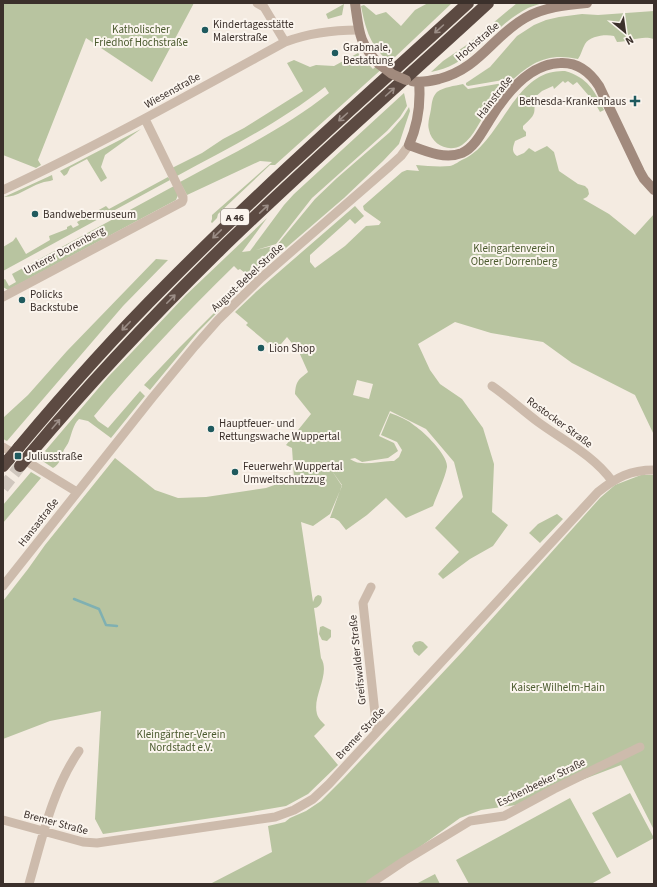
<svg xmlns="http://www.w3.org/2000/svg" width="657" height="887" viewBox="0 0 657 887" font-family="'Source Sans 3',sans-serif">
  <style>
    .green { fill: #b8c4a0; fill-rule: evenodd }
    .lines { fill: none; stroke-linecap: round; stroke-linejoin: round }
    .stream { stroke: #7fb0b2; stroke-width: 2.5 }
    .highway-tunnel { stroke: #cfc6bd; stroke-width: 12; stroke-dasharray: 12 6; stroke-linecap: butt }
    .street { stroke: #cdbbac; stroke-width: 9 }
    .secondary { stroke: #a18a7d; stroke-width: 10 }
    .highway { stroke: #5c4a42; stroke-width: 12 }
    .secondary-bridge { stroke: #a18a7d; stroke-width: 10 }
    .highway-bridge { stroke: #5c4a42; stroke-width: 12 }
    .oneway { stroke: #9c8e87 }
    .poi-dot { fill: #1f5a5e; stroke: #fbf5ee; stroke-width: 1.5 }
    .labels { text-anchor: middle; stroke-width: 4; stroke-linejoin: round; paint-order: stroke }
    .shield { fill: #fbf5ee; stroke: #756b66; stroke-width: 1 }
    .shield-label { font-size: 10px; font-weight: bold; fill: #3b302b }
    .poi-label { font-size: 11px; fill: #3b302b; stroke: #fbf5ee; text-anchor: start }
    .park-label { font-size: 11px; fill: #4a5a2e; stroke: #fbf5ee }
    .street-label { font-size: 11px; fill: #3b302b; stroke: #fbf5ee }
  </style>
  <rect width="100%" height="100%" fill="#f4ebe1"/>
  <!-- green -->
  <path class="green" d="M3,3H194L152,82L86,38L38,160L41,165L36,168L3,155Z
    M428,3H452L394,58L275,165H270L218,214L217,218L212,223L211,222L212,219V215L272,162L260,161L187,195L180,182C231,154 284,129 329,93L325,87C279,123 227,149 177,176L172,168L202,153L223,139L244,128L303,91L287,63L294,60L310,67L316,65L334,66L358,53L373,69L385,58C369,43 365,26 361,6L364,5L376,15L386,12L401,26L415,10Z
    M517,3H542C538,5 532,6 528,8C491,27 474,64 431,72L443,61L468,44Z
    M344,4L342,15L328,19L326,14Z
    M654,11V39C641,35 630,42 617,42L614,36C605,34 590,36 585,44C582,49 581,55 578,59C547,52 530,63 508,84L503,80L468,86L466,85V83L490,67L517,36L534,25L546,20L559,17L582,14L598,15Z
    M565,71C588,78 594,90 604,110L600,112L595,103L577,82L573,85L568,81L565,83L563,81L554,89L553,86L542,91L534,98C535,115 536,114 523,126V129L526,132V136L515,141C513,147 511,152 517,156L524,153L529,148L535,152L547,146L554,152L559,171L578,184L585,186L588,189L589,194L587,197L583,199L609,214L635,235L654,214V435L635,395L572,363L543,342L491,333L455,322L418,344L430,370L440,384L462,399L483,428L494,464L492,512L508,525L493,546L470,559L443,579L438,574L459,552L435,528L463,497L454,462L426,429L390,411L379,436L394,443L398,451L388,458L362,462L355,458L350,459C362,468 380,460 394,461L399,457L402,450L397,442L381,435L390,413C399,416 408,420 415,426C424,432 448,455 447,467C445,478 437,495 433,506L406,518L386,498L367,515L346,530L339,521L334,518H330L342,485L332,471L342,486L330,514L313,526L301,522L313,602L315,597L318,595L321,596C324,602 319,608 314,608L321,658C331,674 312,696 317,714C318,718 322,722 325,725L314,736L338,765L308,794L286,806L246,813L103,834L95,819L101,711L50,721L3,739V601L28,569L45,545L115,458L155,490L178,498L206,497L266,488L294,478L292,448L286,445L311,414L295,394C296,381 298,380 308,372L299,352L287,337L276,350L246,325L248,323L235,312L257,291L355,206L364,216L355,224L350,219L310,255V262L315,268L345,246L366,226L379,225L381,222L364,210L363,206L402,172L407,170L419,171L416,165C427,166 439,167 450,166C455,165 459,161 464,159C499,142 513,79 553,72C557,71 562,71 565,71ZM357,380L373,384L369,399L353,395Z
    M503,83L506,86C500,93 494,100 489,108C480,119 475,136 462,145C449,153 432,145 429,130C427,123 430,116 431,109C432,103 432,97 437,92C444,87 454,86 463,84L468,89Z
    M404,93L407,106L400,117L387,131L312,198L276,244L256,250L277,245L315,199L337,178L390,132L403,117L409,107L410,111L399,144L383,161L344,198L258,272L253,266L250,268L255,274L198,332L150,390L144,385L179,348L248,279L244,275L245,273L240,269L238,270L234,266C185,314 138,363 94,416L98,421L108,428L140,391L145,396L111,438L88,421L79,419C73,425 72,433 69,441C68,445 64,448 63,452C60,459 60,464 53,468L41,460L47,453L45,451L108,377L132,352L186,295L267,218L242,252L250,251L284,205L294,194Z
    M141,129L105,155L101,167L107,178L101,182L87,159L70,168L67,174L64,176L60,171Z
    M52,175L53,180C49,182 45,181 41,183C28,187 18,197 4,197Z
    M168,177L170,180L3,271V247L13,241L16,237L26,254L50,240L49,236L67,229V227L71,225L73,228L79,225L77,222L106,206L109,209Z
    M174,186L178,195L176,200L8,290L3,287V280L5,279L9,286L16,282L12,274Z
    M156,259L168,260L123,306L7,441L3,439L4,417L28,395L67,351Z
    M31,472L41,478L3,523V505Z
    M641,475H654V830L621,765L516,805L481,810L460,818L417,849L377,884H210L272,852L268,826L285,822L290,818L306,811L321,801L343,779L463,651L600,498L615,485Z
    M557,514L563,519L540,543L529,533L538,524Z
    M323,626L331,630V637L327,641L322,640L319,634L320,627Z
    M420,641L423,642L428,647L419,656L414,652L412,646L415,642Z
    M630,793L654,838L617,858L592,813Z
    M570,798L611,873L591,884H469L456,860Z
    M435,874L440,884H416Z"/>
  <g class="lines">
    <!-- stream -->
    <path class="stream" d="M74,599L99,609L106,625L117,626"/>
    <!-- highway-tunnel -->
    <path class="highway-tunnel" d="M3,488L20,466"/>
    <!-- street -->
    <path class="street" d="M257,3L264,7L285,42
      M3,190C99,145 192,93 285,42C309,33 333,30 358,30
      M3,297L182,202L183,200V197L145,119
      M492,386C508,397 522,410 538,422C564,441 593,455 612,481
      M3,447L77,492
      M3,586L152,398L195,346L218,320L261,278L390,166L401,156L409,145
      M371,587L363,603L377,732
      M3,820L83,842L97,843L275,817L294,810L313,799L329,784L598,492C617,477 630,470 654,470
      M29,884C42,839 52,790 79,751
      M370,884L404,861L470,821L504,816L554,789L640,747"/>
    <!-- secondary -->
    <path class="secondary" d="M355,3C359,30 358,43 379,64
      M412,81C421,83 430,81 439,79C480,68 492,37 525,18C544,7 566,5 587,3
      M419,82C421,105 418,124 409,145C425,151 445,160 462,153C475,147 482,132 489,121C504,96 528,64 560,63C577,62 590,72 599,86L640,172L644,179L654,190"/>
    <!-- highway -->
    <path class="highway" d="M19,447C66,391 114,337 166,285C263,187 366,96 468,3
      M30,454C89,384 152,317 217,253C305,167 398,86 488,3
      M3,466L9,459"/>
    <!-- secondary-bridge -->
    <path class="secondary-bridge" d="M379,64L392,74L406,80"/>
    <!-- highway-bridge -->
    <path class="highway-bridge" d="M9,459L19,447
      M20,466L30,454"/>
  </g>
  <!-- one-way arrows -->
  <defs><path id="oneway-shaft" d="M-6 0H5M1.5-3L5.5 0L1.5 3" fill="none" stroke-width="1.6" stroke-linecap="round" stroke-linejoin="round"/></defs>
  <g class="oneway">
    <use href="#oneway-shaft" transform="translate(439 29) rotate(138)"/>
    <use href="#oneway-shaft" transform="translate(390 92) rotate(-42)"/>
    <use href="#oneway-shaft" transform="translate(343 117) rotate(138)"/>
    <use href="#oneway-shaft" transform="translate(264 209) rotate(-43)"/>
    <use href="#oneway-shaft" transform="translate(217 234) rotate(136)"/>
    <use href="#oneway-shaft" transform="translate(171 299) rotate(-45)"/>
    <use href="#oneway-shaft" transform="translate(126 326) rotate(134)"/>
    <use href="#oneway-shaft" transform="translate(56 424) rotate(-50)"/>
  </g>
  <!-- markers -->
  <g class="poi-dot">
    <circle cx="205" cy="30" r="4"/>
    <circle cx="335" cy="53" r="4"/>
    <path d="M633 95h4v4h4v4h-4v4h-4v-4h-4v-4h4z"/>
    <circle cx="35" cy="214" r="4"/>
    <circle cx="22" cy="300" r="4"/>
    <circle cx="261" cy="348" r="4"/>
    <circle cx="211" cy="429" r="4"/>
    <rect x="14" y="452" width="8" height="8" rx="2"/>
    <circle cx="235" cy="472" r="4"/>
  </g>
  <g class="labels">
    <!-- shield labels -->
    <rect class="shield" x="221" y="209" width="28" height="16" rx="3"/>
    <g class="shield-label">
      <text x="235" y="221">A 46</text>
    </g>
    <!-- poi labels -->
    <g class="poi-label">
      <text x="213" y="28">Kindertagesstätte<tspan x="213" dy="13">Malerstraße</tspan></text>
      <text x="343" y="51">Grabmale,<tspan x="343" dy="13">Bestattung</tspan></text>
      <text x="626" y="105" text-anchor="end">Bethesda-Krankenhaus</text>
      <text x="43" y="218">Bandwebermuseum</text>
      <text x="30" y="298">Policks<tspan x="30" dy="13">Backstube</tspan></text>
      <text x="269" y="352">Lion Shop</text>
      <text x="219" y="427">Hauptfeuer- und<tspan x="219" dy="13">Rettungswache Wuppertal</tspan></text>
      <text x="26" y="460">Juliusstraße</text>
      <text x="243" y="470">Feuerwehr Wuppertal<tspan x="243" dy="13">Umweltschutzzug</tspan></text>
    </g>
    <!-- park labels -->
    <g class="park-label">
      <text x="141" y="33">Katholischer<tspan x="141" dy="13">Friedhof Hochstraße</tspan></text>
      <text x="514" y="252">Kleingartenverein<tspan x="514" dy="13">Oberer Dorrenberg</tspan></text>
      <text x="558" y="691">Kaiser-Wilhelm-Hain</text>
      <text x="181" y="738">Kleingärtner-Verein<tspan x="181" dy="13">Nordstadt e.V.</tspan></text>
    </g>
    <!-- street labels -->
    <g class="street-label">
      <text transform="translate(477 41) rotate(-41)" y="4">Hochstraße</text>
      <text transform="translate(172 90) rotate(-29)" y="4">Wiesenstraße</text>
      <text transform="translate(494 97) rotate(-52)" y="4">Hainstraße</text>
      <text transform="translate(64 250) rotate(-28)" y="4">Unterer Dorrenberg</text>
      <text transform="translate(247 277) rotate(-43)" y="4">August-Bebel-Straße</text>
      <text transform="translate(560 422) rotate(36)" y="4">Rostocker Straße</text>
      <text transform="translate(38 522) rotate(-52)" y="4">Hansastraße</text>
      <text transform="translate(357 660) rotate(-96)" y="4">Greifswalder Straße</text>
      <text transform="translate(360 733) rotate(-47)" y="4">Bremer Straße</text>
      <text transform="translate(541 782) rotate(-26)" y="4">Eschenbeeker Straße</text>
      <text transform="translate(56 822) rotate(15)" y="4">Bremer Straße</text>
    </g>
  </g>
  <!-- border -->
  <rect width="657" height="887" fill="none" stroke="#3b302b" stroke-width="8"/>
  <!-- north arrow -->
  <g transform="translate(625 32) rotate(151)" stroke="#fbf5ee" stroke-width="3" paint-order="stroke">
  <path d="M0-3L7 15L0 10L-7 15Z" fill="#3b302b"/>
  <text y="-6" font-size="11" font-weight="bold" text-anchor="middle" fill="#3b302b">N</text>
  </g>
</svg>
